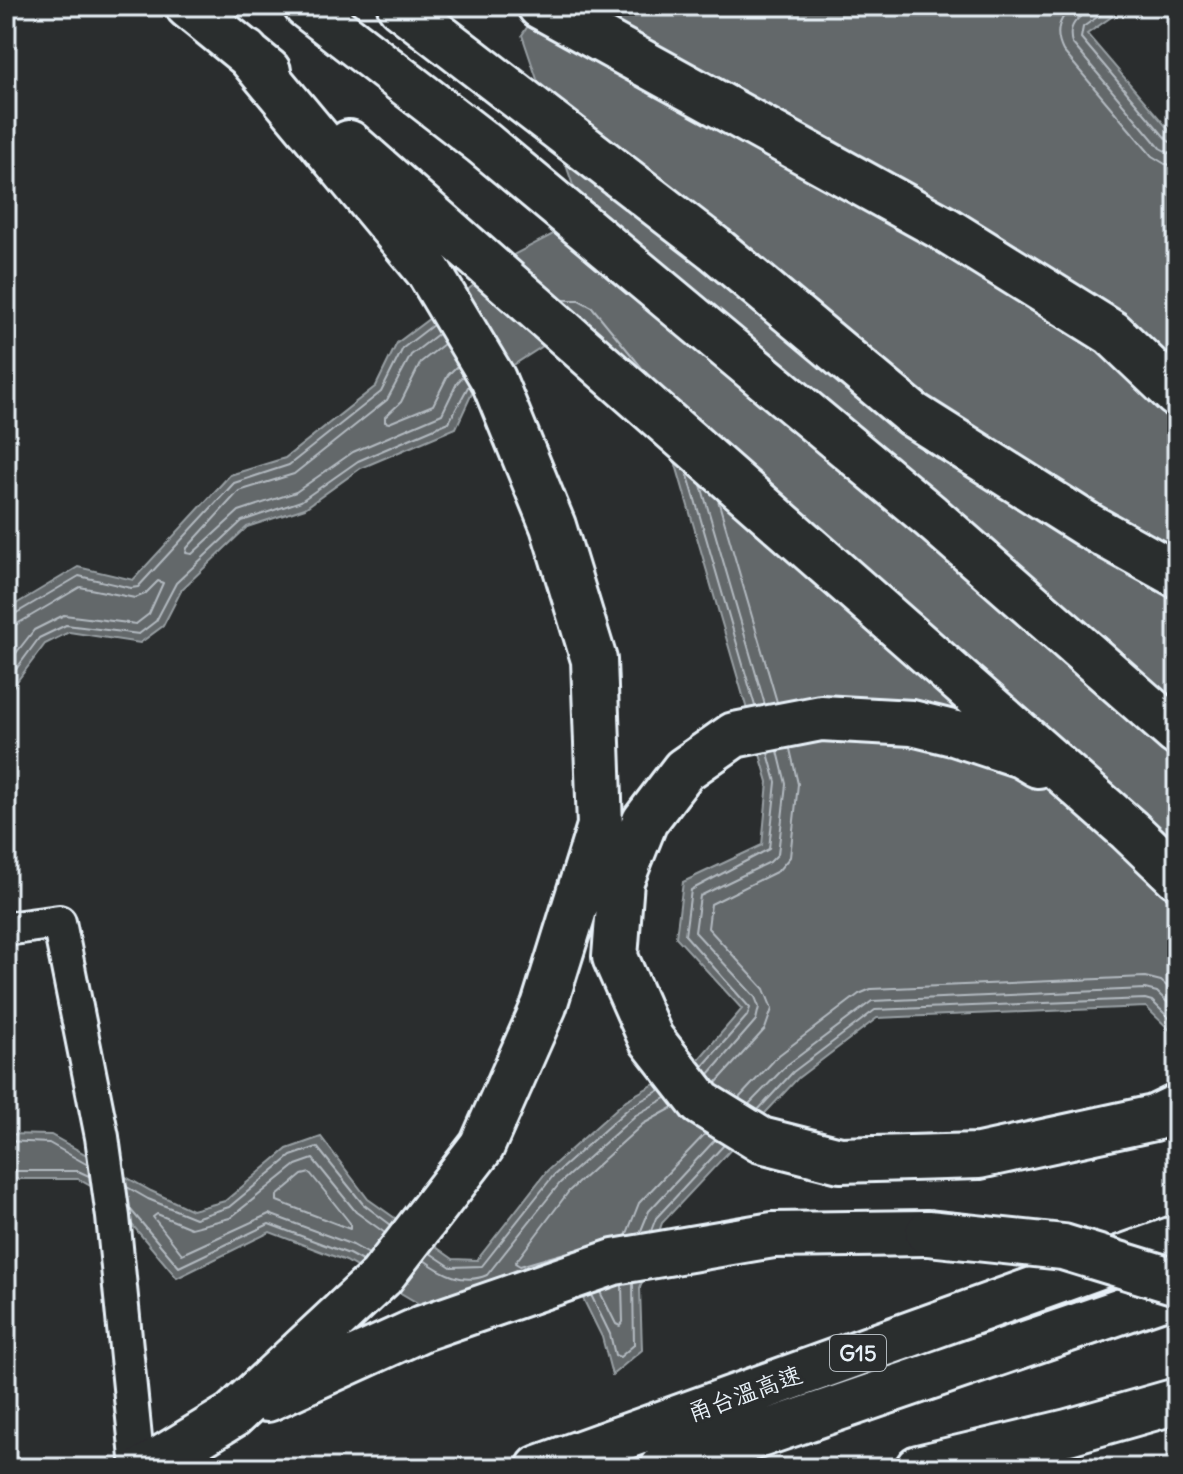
<svg xmlns="http://www.w3.org/2000/svg" width="1183" height="1474" viewBox="0 0 1183 1474" font-family="Delius,'LXGW WenKai TC',sans-serif">
  <style>
    .water { fill: #63686b; stroke: #989fa3; stroke-width: 2 }
    .lines { fill: none; stroke-linecap: round; stroke-linejoin: round }
    .shore { stroke: #b3bac0; stroke-width: 2 }
    .minor-casing { stroke: #e8f1f8; stroke-width: 38 }
    .highway-casing { stroke: #e8f1f8; stroke-width: 50 }
    .minor { stroke: #2a2d2e; stroke-width: 32 }
    .highway { stroke: #2a2d2e; stroke-width: 44 }
    .highway-bridge-casing { stroke: #e8f1f8; stroke-width: 50; stroke-linecap: butt }
    .highway-bridge { stroke: #2a2d2e; stroke-width: 44 }
    .labels { text-anchor: middle; stroke-width: 6; stroke-linejoin: round; paint-order: stroke }
    .shield { fill: #2a2d2e; stroke: #afb6bb; stroke-width: 2 }
    .shield-label { font-size: 22px; font-weight: bold; fill: #e8f1f8 }
    .street-label { font-size: 24px; fill: #e8f1f8; stroke: #2a2d2e }
  </style>
  <rect width="100%" height="100%" fill="#2a2d2e"/>
  <filter id="ink" filterUnits="userSpaceOnUse"><feTurbulence type="fractalNoise" baseFrequency=".0125" numOctaves="2"/><feDisplacementMap in="SourceGraphic" scale="16" xChannelSelector="R" yChannelSelector="G"/><feConvolveMatrix kernelMatrix="1 2 1 2 8 2 1 2 1" color-interpolation-filters="sRGB"/></filter>
  <g filter="url(#ink)">
    <!-- water -->
    <path class="water" d="M541,6H1127L1087,34L1177,139V1037L1146,1007L877,1018L798,1078L662,1223L640,1288L642,1350L612,1375L602,1337L574,1280L433,1312L346,1261L270,1232L177,1278L108,1196L78,1179H6V1134L51,1135L151,1191L192,1210L225,1201L287,1149L321,1137L368,1199L453,1259L477,1260L547,1171L626,1100L699,1059L742,1009L676,937L683,882L762,845L768,782L672,451L571,328L473,391L456,428L361,468L305,508L247,527L182,589L163,626L140,643L69,632L45,644L6,696V610L78,567L133,580L230,475L285,458L376,386L397,343L515,254L584,218L522,35Z"/>
    <g class="lines">
      <!-- shore -->
      <path class="shore" d="M1074,6C1058,18 1054,33 1063,51L1152,156L1165,164L1177,166
        M1095,6C1081,16 1066,23 1072,43L1160,148L1169,153L1177,154
        M1113,6L1083,27L1081,38L1168,141L1177,144
        M563,300H579L592,307L647,374
        M438,334L411,355L387,400L294,474L239,491L187,548L186,553L192,554L239,511L296,492L353,452L442,414L457,383L463,376
        M444,344L421,362L401,402L385,417V422L389,423L433,405L448,375L457,366
        M687,472L755,706
        M701,485L765,705
        M718,500L777,702
        M6,616L13,615L79,576L131,588L138,587L234,483L289,465L381,392L403,348L433,325
        M6,626L17,624L80,587L135,598L145,594L158,581L163,583L149,614L136,624L64,615L34,630L6,666
        M6,683L39,638L66,625L139,634L156,621L176,583L242,521L301,501L358,461L449,422L469,385
        M703,1066L747,1016L750,1008L685,935L691,890L769,849L776,782L768,753
        M709,1074L756,1020L759,1007L755,997L695,932L700,896L770,862L778,854L786,784L778,751
        M716,1083L765,1029L772,1009L764,989L708,928L711,904L778,871L790,857L798,784L790,749
        M739,1098L779,1055L859,994L871,989L1145,977L1161,981L1177,995
        M749,1104L787,1065L872,1001L1145,989L1157,992L1177,1012
        M758,1110L793,1072L875,1010L1145,999L1152,1001L1177,1026
        M6,1141L49,1143L88,1165
        M6,1171H78L89,1176
        M310,1173L350,1223V1229L277,1201V1196L302,1175Z
        M127,1187L148,1199L195,1218L229,1207L291,1156L317,1147L363,1204L391,1225
        M130,1209L179,1267L269,1224L349,1254L362,1261
        M651,1231L656,1218L724,1145
        M640,1233L649,1211L715,1140
        M626,1236L639,1203L705,1134
        M575,1250L520,1266L515,1263L569,1191L643,1124L674,1107
        M430,1253L451,1267L482,1266L553,1176L630,1107L660,1090
        M369,1254L353,1245L269,1214L182,1254L153,1217L157,1214L191,1228L230,1218L296,1165L313,1159L356,1212L385,1233
        M424,1260C443,1274 464,1285 487,1275L560,1183L636,1115L666,1098
        M600,1292L616,1324L620,1326L623,1322L622,1285
        M591,1295L610,1334L615,1355L620,1357L634,1345L633,1283"/>
      <defs>
        <path id="minor" d="M6,929L59,922L102,1137L113,1217L138,1468"/>
        <path id="highway" d="M188,6L268,71
          M306,6L483,143L930,516L1177,733
          M400,6L714,248L912,414L1089,526L1177,575
          M540,6L945,229L1112,333L1177,395
          M349,143L1129,830L1177,876
          M1038,765L1021,755L957,734L912,723L821,718L734,735L684,770L645,821L621,881L615,957L651,1039L701,1103L761,1140L840,1160L979,1156L1154,1118L1177,1107
          M267,1399L423,1328L614,1262L773,1235L928,1233
          M146,1468L233,1415L381,1277L482,1146L544,1006L600,826L594,660L553,526L493,379L429,272L246,52
          M539,1468L1177,1238
          M663,1468L1177,1292
          M918,1468L1068,1432L1177,1401"/>
      </defs>
      <!-- minor casing -->
      <use href="#minor" class="minor-casing"/>
      <!-- highway casing -->
      <use href="#highway" class="highway-casing"/>
      <!-- minor -->
      <use href="#minor" class="minor"/>
      <!-- highway -->
      <use href="#highway" class="highway"/>
      <defs>
        <path id="highway-bridge" d="M928,1233L1063,1247L1177,1282"/>
      </defs>
      <!-- highway-bridge casing -->
      <use href="#highway-bridge" class="highway-bridge-casing"/>
      <!-- highway-bridge -->
      <use href="#highway-bridge" class="highway-bridge"/>
    </g>
  </g>
  <g class="labels">
    <!-- shield labels -->
    <rect class="shield" x="830" y="1335" width="56" height="36" rx="6"/>
    <g class="shield-label">
      <text x="858" y="1361">G15</text>
    </g>
    <!-- street labels -->
    <g class="street-label">
      <text transform="translate(745 1394) rotate(-20)" y="8">甬台温高速</text>
    </g>
  </g>
  <!-- margin -->
  <rect width="1183" height="1474" fill="none" stroke="#2a2d2e" stroke-width="32"/>
  <rect x="16" y="16" width="1151" height="1442" fill="none" stroke="#e8f1f8" stroke-width="3" filter="url(#ink)"/>
</svg>
